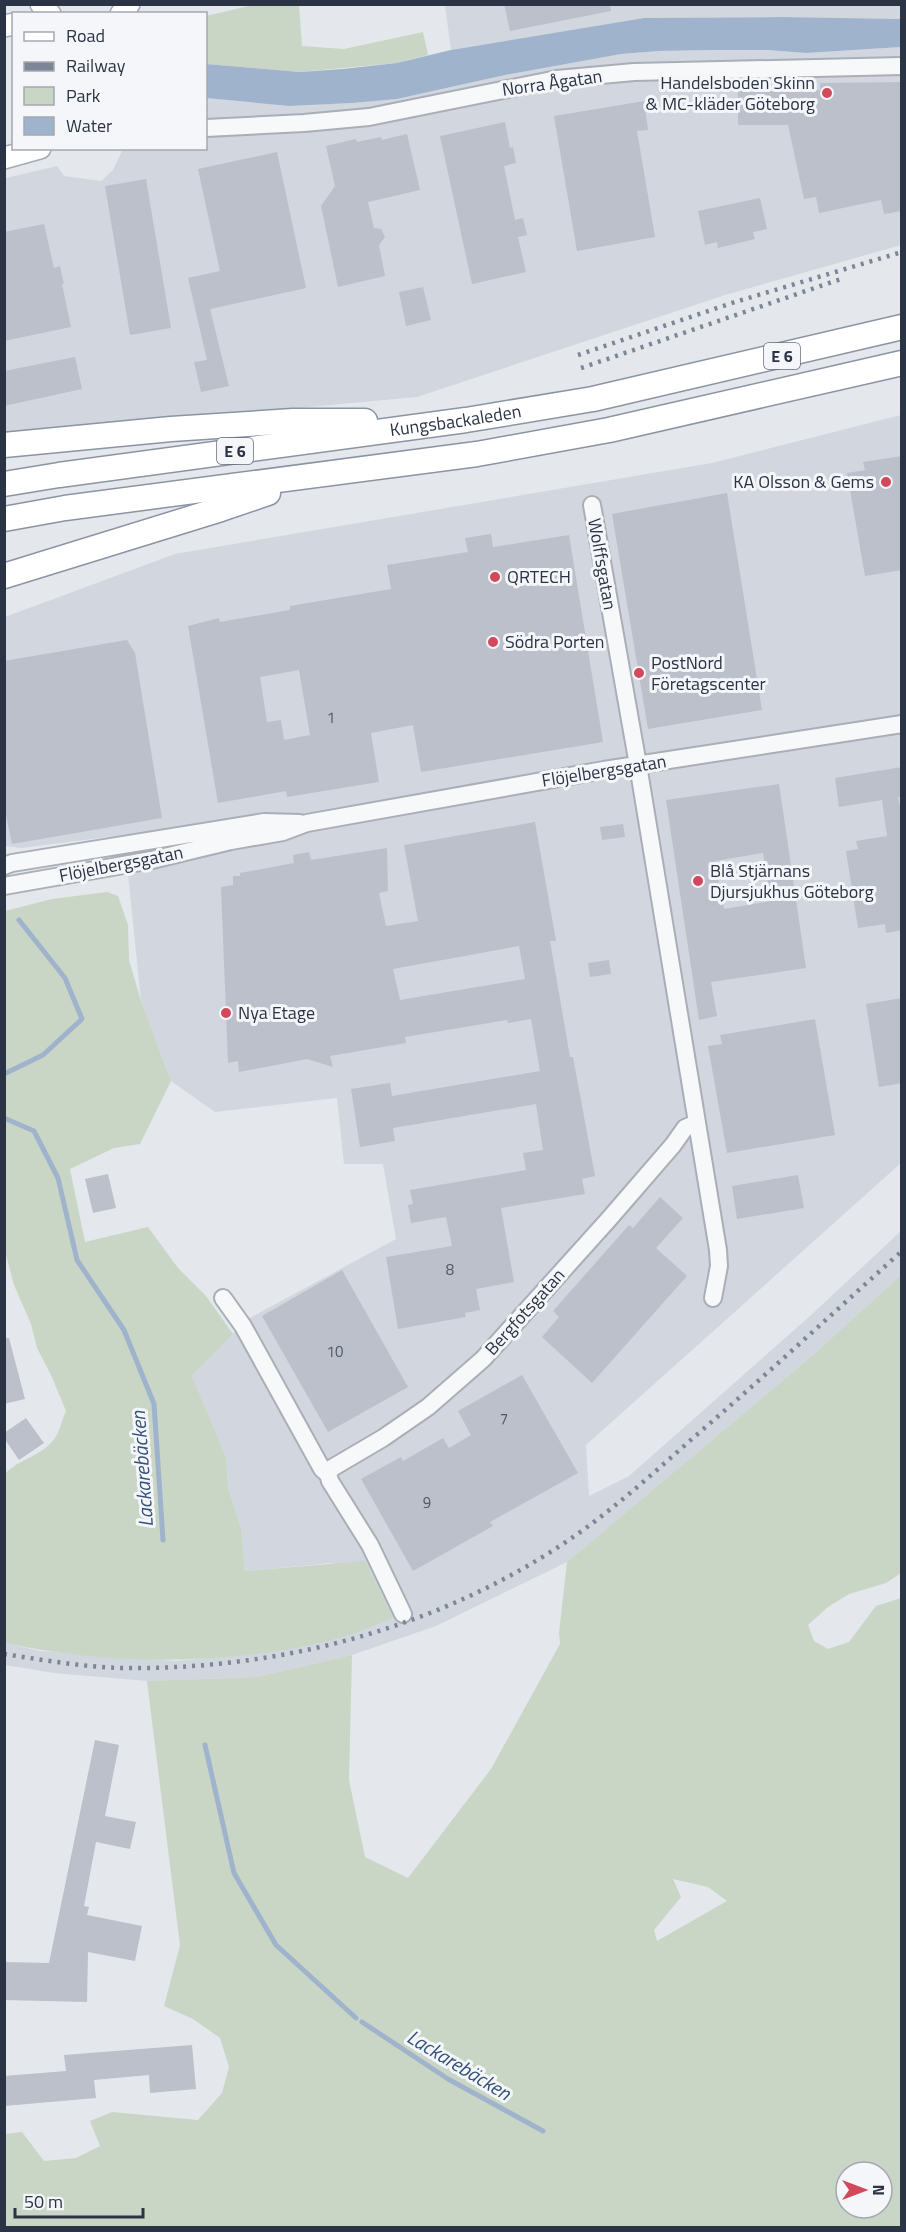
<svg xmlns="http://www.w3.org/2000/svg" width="906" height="2232" viewBox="0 0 906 2232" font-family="'Titillium Web',sans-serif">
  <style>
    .built { fill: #d2d6de }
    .green { fill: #c9d6c5; fill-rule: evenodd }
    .water { fill: #9fb4cc }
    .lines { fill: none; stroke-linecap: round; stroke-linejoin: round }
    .stream { stroke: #9fb4cc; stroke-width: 5 }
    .building { fill: #bbc0ca; fill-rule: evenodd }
    .minor-casing { stroke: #a9aeb7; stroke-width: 20 }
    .major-casing { stroke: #a3abb8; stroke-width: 24 }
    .highway-casing { stroke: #8b94a3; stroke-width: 27 }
    .minor { stroke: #f7f8fa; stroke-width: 16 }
    .major { stroke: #fff; stroke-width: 21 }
    .highway { stroke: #fff; stroke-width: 24 }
    .rail { stroke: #7d8696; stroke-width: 4.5; stroke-dasharray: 3 6; stroke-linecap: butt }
    .poi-dot { fill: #d1495b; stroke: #f4f6f9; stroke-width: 2 }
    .labels { text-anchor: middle; stroke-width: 6; stroke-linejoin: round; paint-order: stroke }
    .number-label { font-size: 15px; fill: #4f5766 }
    .shield { fill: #f4f6f9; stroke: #676e7b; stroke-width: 1.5 }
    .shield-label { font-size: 16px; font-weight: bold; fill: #2b3445 }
    .street-label { font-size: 18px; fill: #2b3445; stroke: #f4f6f9 }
    .poi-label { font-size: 18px; fill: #2b3445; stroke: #f4f6f9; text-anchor: start }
    .water-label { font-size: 20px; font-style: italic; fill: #34527a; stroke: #f4f6f9 }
  </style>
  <rect width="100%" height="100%" fill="#e4e7ec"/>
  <!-- built -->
  <path class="built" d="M901,4L902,19L782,17L644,18L451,50L445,5Z
    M901,47V245L725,295L417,397L5,435L6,178L57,166L64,176L101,181L113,170L123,149L206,148V98L289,106L352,103L397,99L505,75L621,54L659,51L715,50H768L806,53Z
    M901,415V1163L586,1445L589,1496L629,1476L810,1316L901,1231V1275L813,1355L567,1562L436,1626L352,1655L257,1677L147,1681L54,1673L5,1665V1643L40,1651L176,1661L254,1654L338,1639L393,1618L332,1563L245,1571L241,1528L228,1488L226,1457L192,1376L246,1320L396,1239L383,1164H344L337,1098L215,1112L171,1081L141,1001L124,835L21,848L5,846V617L175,554L712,463Z"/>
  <!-- green -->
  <path class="green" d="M253,5H299L302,46L344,49L423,32L428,55L397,63L300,72L206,64V16Z
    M107,892L118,896L128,925L129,960L141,1001L171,1081L140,1144L114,1148L70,1169L85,1242L148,1227L178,1268L206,1296L233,1334L192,1376L226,1457L228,1488L241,1528L245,1571L365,1561L393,1618C375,1625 356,1634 337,1639C229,1666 113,1666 5,1643V1474C18,1459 43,1456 55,1438C60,1431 62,1419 66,1411L51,1375L37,1348L31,1324L14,1285L5,1251V911L52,899Z
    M901,1275V1573L886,1583L849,1594L828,1607L808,1625L814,1641L828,1649L849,1642L876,1606L901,1598V2227H5V2134L22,2132L44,2161L76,2158L100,2146L90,2121L112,2112L198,2120L222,2093L229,2067L220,2038L193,2019L164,2006L180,1945L147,1681L257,1677L352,1655L349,1780L365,1857L408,1878L491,1769L560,1644L559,1633L567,1562L813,1355ZM673,1879L708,1887L727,1901L657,1941L654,1930L681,1897ZM846,2172H882V2208H846Z"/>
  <!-- water -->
  <path class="water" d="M782,17L901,19V47L806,53L768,50H715L659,51L621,54L505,75L397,99L352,103L289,106L206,98V64L300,72L343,69L397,63L451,50L644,18Z"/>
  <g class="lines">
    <!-- stream -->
    <path class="stream" d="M4,1074L43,1055L82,1019L65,978L19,920
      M4,1118L34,1131L58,1178L77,1260L124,1330L154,1404L163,1540
      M205,1745L234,1873L276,1945L356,2018
      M362,2022L448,2079L543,2131"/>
  </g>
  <!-- building -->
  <path class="building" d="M504,4H610L611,11L510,31Z
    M902,82V211L884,214L881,200L819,213L816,197L804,199L788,125H738V91L820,90V83Z
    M644,101L648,130L637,131L655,237L577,251L554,116Z
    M505,122L510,148L513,147L516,163L504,166L515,220L523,218L527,235L518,237L526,272L472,284L440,136Z
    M407,134L420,190L368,202L374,228L381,229L385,237L379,245L385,276L338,287L321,206L335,186L326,146L356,139L357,142L381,137L382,140Z
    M277,152L306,288L210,309L229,386L201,392L194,362L207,360L188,278L220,271L198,169Z
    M146,179L171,328L130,335L105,186Z
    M760,198L767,229L753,232L755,239L718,248L717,242L705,245L698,211Z
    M44,224L54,268L60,266L64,284H62L71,327L4,341V232Z
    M423,287L431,320L406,326L399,292Z
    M75,357L82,389L4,406V371Z
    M902,456V570L865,576L847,473L865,470L863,462Z
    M727,493L762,710L648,729L612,514Z
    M491,534L493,547L569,535L603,742L421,772L413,725L371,733L379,782L287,797L286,791L218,803L188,626L219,618L220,622L290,610V606L391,589L387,565L468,552L465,538ZM299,670L310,735L284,740L281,720L267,722L260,677Z
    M127,640L135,653L162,818L12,844L4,805V661Z
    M902,767V797H898L902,817V930L886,933L885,924L858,928L846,851L858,849L856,841L887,836L882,800L839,807L835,778Z
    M779,784L806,968L711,982L717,1016L699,1020L666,800ZM763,853L771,901L724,909L715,861Z
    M535,822L556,941H550L570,1057H573L595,1176L582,1179L585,1194L501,1208L514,1282L476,1289L480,1310L465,1313L466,1317L398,1329L386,1257L452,1246L446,1217L411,1223L408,1205L413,1204L410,1190L526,1170L523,1153L543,1150L536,1104L393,1128L395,1141L360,1147L351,1089L390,1083L392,1096L540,1071L531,1019L508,1023L507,1020L405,1037L406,1043L330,1056L333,1067L307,1059L239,1072L238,1061L228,1063L221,887L233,885V876H240V873L294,863L293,855L309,852L311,860L387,848L388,891L379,893L386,926L418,921L404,845ZM519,946L525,979L400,1000L393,969Z
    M623,824L625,837L602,840L600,827Z
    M609,960L611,974L590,977L588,963Z
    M902,998V1083L879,1087L866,1004Z
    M815,1019L835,1135L727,1153L708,1046L722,1044L720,1035Z
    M108,1174L116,1208L93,1213L85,1179Z
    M798,1175L804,1208L737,1219L732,1186Z
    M660,1197L683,1218L656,1248L687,1276L592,1383L542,1337L559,1317L553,1311L629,1225L633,1228Z
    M342,1270L408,1387L328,1432L262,1316Z
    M4,1338H9L25,1399L4,1404Z
    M522,1375L578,1473L490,1522L493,1526L413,1571L361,1479L401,1457L403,1461L443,1438L449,1448L471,1435L458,1411Z
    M26,1418L44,1443L19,1460L4,1438V1433Z
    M95,1740L119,1745L105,1816L136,1822L130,1849L96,1842L84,1906L89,1907L87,1915L142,1926L135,1961L88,1952L87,2002L4,2000V1962L49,1963Z
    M192,2045L196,2089L150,2093L149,2075L94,2080L96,2098L4,2106V2076L66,2071L64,2055Z"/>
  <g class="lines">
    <defs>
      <path id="minor" d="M206,128L304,123L369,117L557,79L634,72L902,66
        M592,505L638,765L718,1250L719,1266L713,1298
        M4,866L12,863L264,822L300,823
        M4,886L152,860L231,841L283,832L307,823L604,770L902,724
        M223,1298L243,1326L322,1469L328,1474L330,1481L370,1545L403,1614
        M328,1474L332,1468L383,1438L428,1407L483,1359L609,1219L673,1145L685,1128L697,1123"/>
      <path id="major" d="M41,4L50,14
        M121,14L129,4
        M4,26L14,24
        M4,158L40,148"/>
      <g id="highway">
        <path d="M4,445L171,429L293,421H365"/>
        <path id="s1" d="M4,484L59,475L466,420L593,399L902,327"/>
        <path d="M4,519L65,508L477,454L609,430L902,363"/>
        <path d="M4,576L221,509L268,493"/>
      </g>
    </defs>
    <!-- minor casing -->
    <use href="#minor" class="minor-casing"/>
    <!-- major casing -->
    <use href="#major" class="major-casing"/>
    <!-- highway casing -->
    <use href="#highway" class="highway-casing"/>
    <!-- minor -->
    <use href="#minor" class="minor"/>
    <!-- major -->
    <use href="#major" class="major"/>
    <!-- highway -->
    <use href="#highway" class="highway"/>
    <!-- rail -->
    <path class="rail" d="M578,355L735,302L902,252
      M581,368L841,279
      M4,1654C43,1660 83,1667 123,1668C272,1670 425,1632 552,1551C603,1519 648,1478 693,1438C764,1377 832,1314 902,1251"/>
  </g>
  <!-- markers -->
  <g class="poi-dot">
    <circle cx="827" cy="93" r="6"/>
    <circle cx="886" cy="482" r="6"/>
    <circle cx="495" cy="577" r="6"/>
    <circle cx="493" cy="642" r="6"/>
    <circle cx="639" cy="673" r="6"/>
    <circle cx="698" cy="881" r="6"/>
    <circle cx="226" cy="1013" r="6"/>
  </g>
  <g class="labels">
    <!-- number labels -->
    <g class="number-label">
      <text x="331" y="723">1</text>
      <text x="450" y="1275">8</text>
      <text x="335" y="1357">10</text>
      <text x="504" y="1424">7</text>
      <text x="427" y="1508">9</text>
    </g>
    <!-- shield labels -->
    <g class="shield">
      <rect x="764" y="343" width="36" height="26" rx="4.5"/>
      <rect x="217" y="438" width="36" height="26" rx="4.5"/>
    </g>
    <g class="shield-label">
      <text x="782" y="362">E 6</text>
      <text x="235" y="457">E 6</text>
    </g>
    <!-- street labels -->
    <g class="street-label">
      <text transform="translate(552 83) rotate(-8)" y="6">Norra Ågatan</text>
      <text dy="6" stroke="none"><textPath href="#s1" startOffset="456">Kungsbackaleden</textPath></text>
      <text transform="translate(602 564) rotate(80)" y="6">Wolffsgatan</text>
      <text transform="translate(604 771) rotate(-9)" y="6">Flöjelbergsgatan</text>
      <text transform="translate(121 864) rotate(-11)" y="6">Flöjelbergsgatan</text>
      <text transform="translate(525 1312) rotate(-48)" y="6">Bergfotsgatan</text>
    </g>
    <!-- poi labels -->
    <g class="poi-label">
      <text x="815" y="89" text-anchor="end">Handelsboden Skinn<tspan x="815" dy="21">&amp; MC-kläder Göteborg</tspan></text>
      <text x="874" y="488" text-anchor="end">KA Olsson &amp; Gems</text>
      <text x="507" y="583">QRTECH</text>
      <text x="505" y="648">Södra Porten</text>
      <text x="651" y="669">PostNord<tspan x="651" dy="21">Företagscenter</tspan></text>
      <text x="710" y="877">Blå Stjärnans<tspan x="710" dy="21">Djursjukhus Göteborg</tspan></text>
      <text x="238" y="1019">Nya Etage</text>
    </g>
    <!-- water labels -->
    <g class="water-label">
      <text transform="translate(142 1469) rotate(-94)" y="7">Lackarebäcken</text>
      <text transform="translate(459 2065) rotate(31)" y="7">Lackarebäcken</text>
    </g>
  </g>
  <!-- border -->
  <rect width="906" height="2232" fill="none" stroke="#2b3445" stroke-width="12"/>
  <!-- legend -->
  <rect x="12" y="12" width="195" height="138" fill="#f4f6f9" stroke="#a4a8b1" stroke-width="1.5"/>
  <rect x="24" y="32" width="30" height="9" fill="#ffffff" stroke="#a4a8b1" stroke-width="1.5"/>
  <text x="66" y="42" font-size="18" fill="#2b3445">Road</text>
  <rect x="24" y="62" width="30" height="9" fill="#7d8696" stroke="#a4a8b1" stroke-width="1.5"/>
  <text x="66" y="72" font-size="18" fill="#2b3445">Railway</text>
  <rect x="24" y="87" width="30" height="18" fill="#c9d6c5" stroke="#a4a8b1" stroke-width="1.5"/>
  <text x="66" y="102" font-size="18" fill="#2b3445">Park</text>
  <rect x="24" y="117" width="30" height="18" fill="#9fb4cc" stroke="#a4a8b1" stroke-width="1.5"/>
  <text x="66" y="132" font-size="18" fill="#2b3445">Water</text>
  <!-- north arrow -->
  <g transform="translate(864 2190) rotate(90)"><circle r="28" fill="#f4f6f9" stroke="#a4a8b1" stroke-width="1.5"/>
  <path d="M0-4.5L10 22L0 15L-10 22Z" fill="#d1495b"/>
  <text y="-9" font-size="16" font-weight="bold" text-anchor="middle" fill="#2b3445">N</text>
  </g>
  <!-- scale -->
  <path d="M15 2208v9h128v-9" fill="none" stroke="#2b3445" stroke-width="3"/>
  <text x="24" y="2208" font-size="18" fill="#2b3445" stroke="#f4f6f9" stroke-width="4.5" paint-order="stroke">50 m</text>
</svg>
